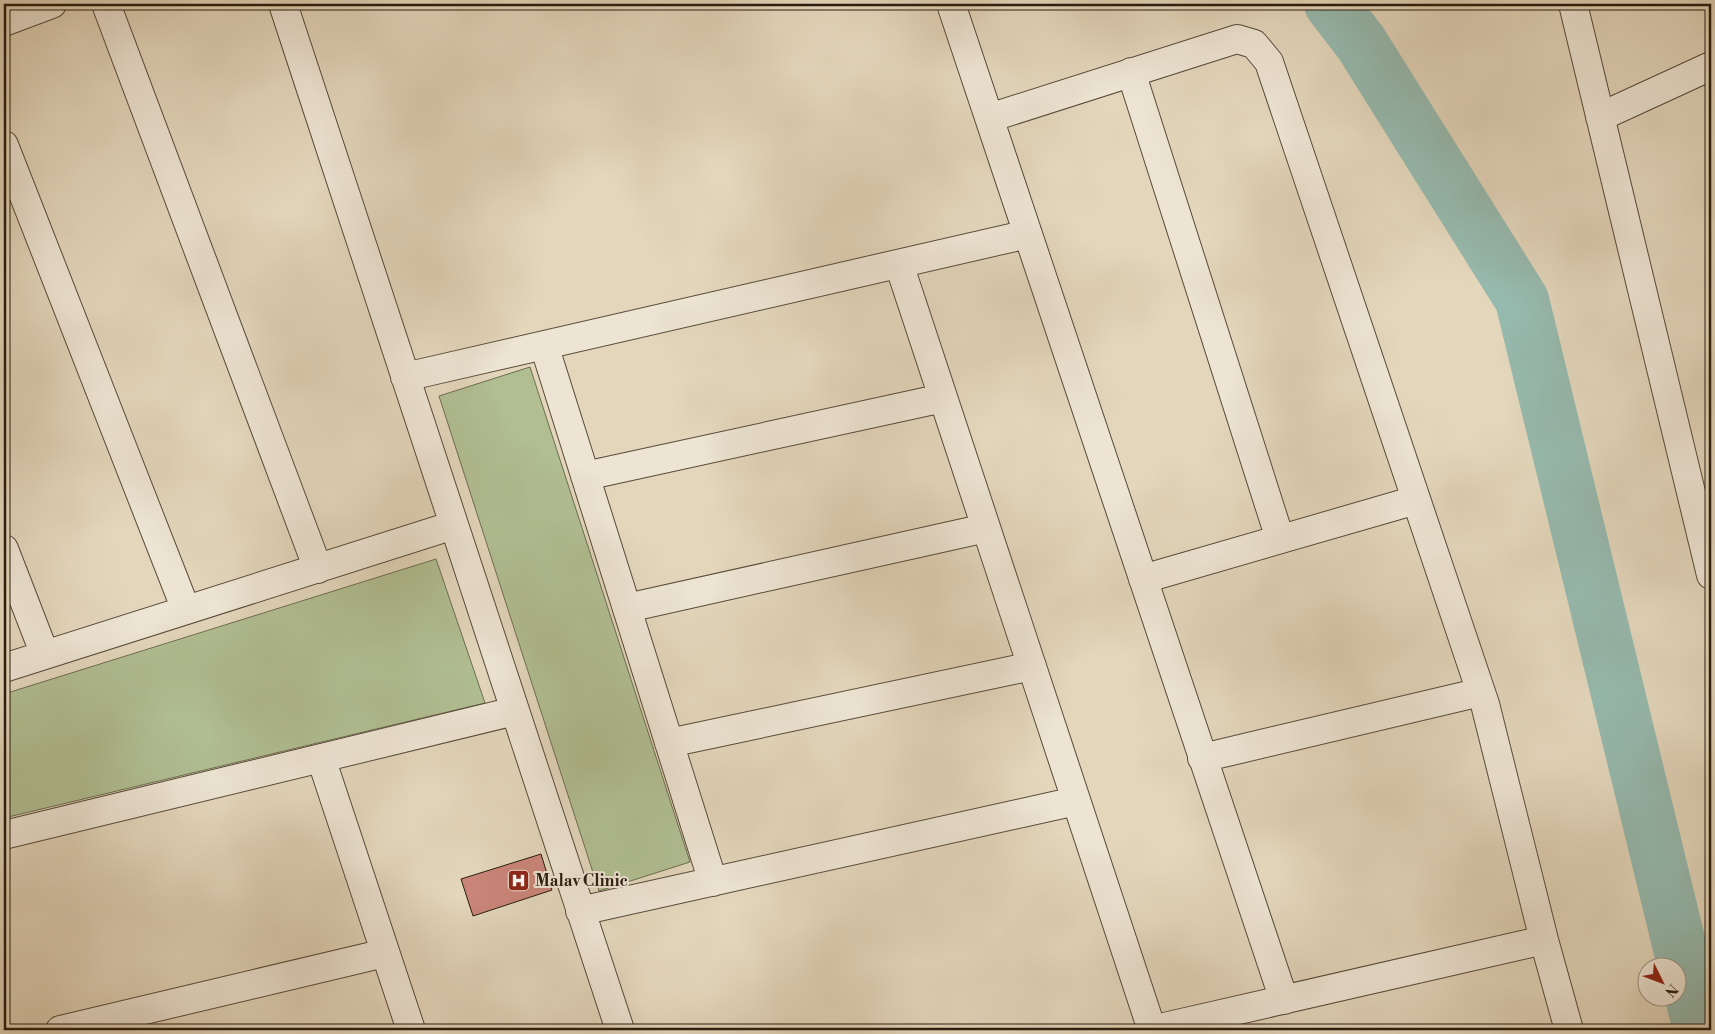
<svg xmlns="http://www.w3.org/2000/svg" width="1715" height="1034" viewBox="0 0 1715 1034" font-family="'Libre Bodoni',serif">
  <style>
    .green { fill: #b0be92; stroke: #6c6d50 }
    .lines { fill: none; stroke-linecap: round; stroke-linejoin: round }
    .river { stroke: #96b9ad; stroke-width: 54 }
    .building { fill: #ca8579; stroke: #281c0f }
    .minor-casing { stroke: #574a3a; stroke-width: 30 }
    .minor { stroke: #ede4d3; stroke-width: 28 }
    .labels { text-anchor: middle; stroke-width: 4; stroke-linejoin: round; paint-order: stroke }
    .poi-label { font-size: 16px; font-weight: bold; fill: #281c0f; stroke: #ede4d3; text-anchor: start }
  </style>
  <rect width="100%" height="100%" fill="#e3d6bb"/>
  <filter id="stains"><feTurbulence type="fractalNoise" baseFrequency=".004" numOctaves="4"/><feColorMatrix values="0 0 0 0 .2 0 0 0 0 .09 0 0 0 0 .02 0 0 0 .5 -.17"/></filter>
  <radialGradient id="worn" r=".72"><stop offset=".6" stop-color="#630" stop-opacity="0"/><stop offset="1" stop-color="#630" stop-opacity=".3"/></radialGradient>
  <!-- green -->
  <path class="green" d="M530,367L690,862L599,891L439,396Z
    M436,559L485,703L4,818V694Z"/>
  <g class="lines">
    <!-- river -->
    <path class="river" d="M1331,4L1361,43L1522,300L1700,1030"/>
  </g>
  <!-- building -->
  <path class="building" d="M541,854L552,890L473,916L461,879Z"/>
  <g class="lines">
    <defs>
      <path id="minor" d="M106,4L318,569
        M283,4L620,1030
        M951,4L1284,1000
        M1573,4L1711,575
        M4,22L52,4
        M1131,72L1280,539
        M1600,117L1711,66
        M989,118L1237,39L1254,44L1269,62L1485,704L1544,940L1569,1030
        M4,145L186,610
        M899,264L1152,1030
        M544,345L713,882
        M405,377L1028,234
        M585,476L943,398
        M4,549L45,655
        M1143,579L1416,500
        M627,608L986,528
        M4,668L454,525
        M669,743L1032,666
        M321,758L411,1030
        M1202,758L1481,692
        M4,835L515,711
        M580,911L1076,801
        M60,1030L385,953
        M1151,1030L1544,940"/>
    </defs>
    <!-- minor casing -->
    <use href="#minor" class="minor-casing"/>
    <!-- minor -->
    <use href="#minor" class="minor"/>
  </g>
  <!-- icons -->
  <defs>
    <symbol id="hospital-square" viewBox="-11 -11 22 22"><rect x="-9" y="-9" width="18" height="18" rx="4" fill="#8f2418" stroke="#ede4d3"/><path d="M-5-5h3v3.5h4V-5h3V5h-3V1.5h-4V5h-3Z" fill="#fff"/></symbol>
  </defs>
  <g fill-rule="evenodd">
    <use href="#hospital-square" x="506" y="868" width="25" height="25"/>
  </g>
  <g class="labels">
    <!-- poi labels -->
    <g class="poi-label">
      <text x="535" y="886">Malav Clinic</text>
    </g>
  </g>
  <!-- margin -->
  <rect width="1715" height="1034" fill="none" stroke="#e3d6bb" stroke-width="20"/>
  <rect x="5" y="5" width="1705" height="1024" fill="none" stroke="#281c0f" stroke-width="2.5"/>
  <rect x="10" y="10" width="1695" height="1014" fill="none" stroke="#281c0f"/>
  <!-- north arrow -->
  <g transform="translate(1662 982) rotate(132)"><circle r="24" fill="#ede4d3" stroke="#9e9485"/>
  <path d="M0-4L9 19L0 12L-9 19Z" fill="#8f2418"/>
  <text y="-8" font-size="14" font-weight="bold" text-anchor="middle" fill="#281c0f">N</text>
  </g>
  <rect width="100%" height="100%" filter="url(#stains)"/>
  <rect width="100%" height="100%" fill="url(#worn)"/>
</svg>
